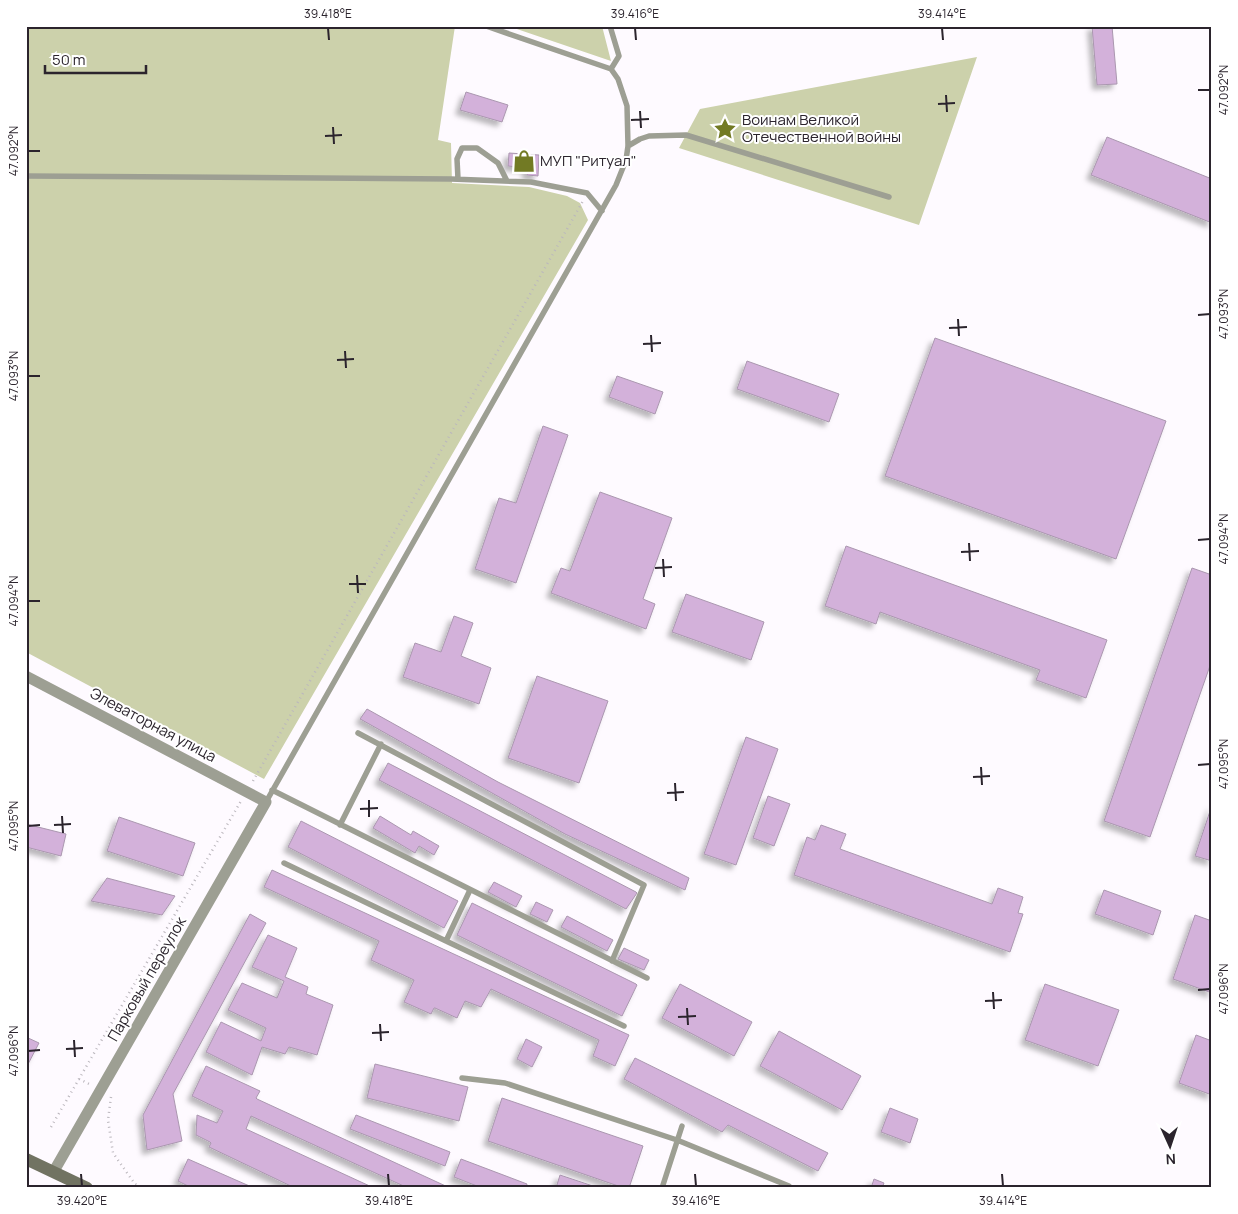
<svg xmlns="http://www.w3.org/2000/svg" width="1238" height="1214" viewBox="0 0 1238 1214" font-family="Manrope,sans-serif">
  <style>
    .green { fill: #ccd1ab }
    .building { fill: #d3b1da; stroke: #aa97af; filter: url(#shadow) }
    .lines { fill: none; stroke-linecap: round; stroke-linejoin: round }
    .path { stroke: #bbb7bd; stroke-width: 2.5; stroke-dasharray: 1 4; stroke-linecap: butt }
    .service { stroke: #9d9f93; stroke-width: 5.5 }
    .minor { stroke: #9d9f93; stroke-width: 11 }
    .secondary { stroke: #717362; stroke-width: 12 }
    .ticks { fill: none; stroke: #2b242d; stroke-width: 2 }
    .labels { text-anchor: middle; stroke-width: 4; stroke-linejoin: round; paint-order: stroke }
    .poi-label { font-size: 15px; fill: #2b242d; stroke: #fff; text-anchor: start }
    .street-label { font-size: 15px; fill: #2b242d; stroke: #fff }
    .neatline { fill: none; stroke: #2b242d; stroke-width: 2 }
    .ticks-label { font-size: 12px; text-anchor: middle; fill: #2b242d }
  </style>
  <defs>
    <filter id="shadow"><feDropShadow dx="-4.5" dy="4.5" stdDeviation="2.5" flood-color="#0004"/></filter>
  </defs>
  <rect width="100%" height="100%" fill="#fefaff"/>
  <!-- green -->
  <path class="green" d="M26,26H455L438,140L451,143L452,183L529,187L567,196L580,203L588,220L264,779L26,652Z
    M508,26H602L611,61Z
    M977,57L919,225L679,148L700,109Z"/>
  <!-- building -->
  <path class="building" d="M1092,26H1112L1117,84L1097,85Z
    M466,92L508,105L502,122L460,110Z
    M1107,137L1212,179V223L1091,175Z
    M509,153L539,155L538,176L527,175V168L508,166Z
    M935,338L1166,421L1116,559L885,476Z
    M747,361L839,394L829,422L737,389Z
    M617,376L663,392L655,414L609,397Z
    M543,426L568,435L516,583L475,569L499,498L516,503Z
    M600,492L672,518L643,599L655,604L646,629L551,593L561,568L570,571Z
    M846,546L1107,640L1086,698L1036,680L1040,670L880,612L876,624L825,606Z
    M1192,568L1212,575V660L1150,837L1104,821Z
    M686,594L764,622L751,660L672,632Z
    M454,616L473,623L461,656L491,668L479,704L403,677L415,643L441,652Z
    M537,676L608,701L579,783L508,758Z
    M367,709L498,782L689,878L685,890L565,834L362,720L360,719Z
    M746,737L778,749L736,865L704,854Z
    M388,763L636,892L637,893L626,909L379,780Z
    M768,796L790,804L774,846L753,838Z
    M1212,805V861L1195,856Z
    M380,816L411,835L413,831L439,846L434,855L419,846L415,853L373,828Z
    M119,817L195,843L183,876L107,851Z
    M301,821L458,901L444,928L288,847Z
    M26,824L66,834L61,856L26,847Z
    M821,825L846,834L840,849L992,904L998,888L1023,897L1018,913L1023,914L1010,952L794,875L807,837L815,840Z
    M272,870L629,1035L615,1066L593,1056L599,1040L491,989L481,1007L465,1001L457,1018L435,1008H434L431,1014L404,1002L414,980L371,960L379,941L264,887Z
    M107,878L175,896L162,915L91,901Z
    M494,882L522,896L516,907L488,892Z
    M1104,890L1161,911L1153,935L1095,914Z
    M536,902L553,910L547,922L530,914Z
    M472,903L636,984L637,985L622,1016L457,935Z
    M250,914L266,923L173,1094L182,1141L147,1150L143,1115Z
    M1195,915L1212,921V993L1173,979Z
    M567,916L613,940L607,951L561,927Z
    M268,935L297,948L285,977L308,987L306,994L333,1005L317,1055L289,1047L285,1054L262,1047L252,1075L206,1052L221,1022L261,1041L266,1028L228,1010L242,983L277,998L284,981L252,967Z
    M624,948L649,960L644,970L618,959Z
    M680,984L752,1022L734,1056L662,1018Z
    M1045,984L1119,1010L1098,1066L1025,1040Z
    M779,1031L861,1076L842,1110L760,1066Z
    M1196,1035L1212,1041V1095L1179,1083Z
    M26,1037L39,1043L26,1068Z
    M526,1039L542,1047L532,1067L517,1059Z
    M635,1058L828,1153L818,1171L728,1125L722,1132L624,1079Z
    M375,1064L468,1087L459,1121L367,1098Z
    M206,1066L260,1091L256,1098L257,1099L450,1188H408L251,1116L246,1129L374,1188H295L209,1147L211,1143L210,1142L196,1135L197,1115L217,1123L223,1111L192,1096Z
    M502,1098L643,1146L629,1188H624L488,1141Z
    M890,1108L918,1119L910,1143L881,1132Z
    M356,1115L450,1152L445,1166L350,1129Z
    M188,1159L254,1188H192L178,1181Z
    M461,1159L527,1184L526,1188H482L454,1177Z
    M560,1175L599,1188H556Z
    M874,1179L884,1183L882,1188H871Z"/>
  <g class="lines">
    <!-- path -->
    <path class="path" d="M253,781L583,201
      M79,1079L91,1085
      M111,1097L108,1120L113,1153L135,1184L143,1188
      M51,1127L241,801"/>
    <!-- service -->
    <path class="service" d="M486,26L611,69
      M628,146L640,139L649,136L686,135L889,197
      M26,176L451,179L531,182L587,193L602,211
      M458,179L457,159L462,148H477L498,163L507,181
      M358,733L644,885L612,961
      M272,790L647,978
      M266,802L616,185L626,160L628,146L627,106L618,79L611,69L619,56L610,26
      M340,825L381,744
      M284,863L446,941L470,890
      M446,941L624,1026
      M462,1078L505,1083L677,1140L789,1186
      M662,1188L682,1126"/>
    <!-- minor -->
    <path class="minor" d="M26,676L266,802L54,1171"/>
    <!-- secondary -->
    <path class="secondary" d="M26,1159L87,1188"/>
  </g>
  <!-- ticks -->
  <path class="ticks" d="M328,28L329,40M635,28L636,40M942,28L943,40M1198,90H1210M946,95L947,112M938,104L955,103M640,111L641,128M631,120L649,119M333,127L334,144M325,136L342,135M28,151H40M1198,315L1210,314M958,319L959,336M949,328L967,327M651,335L652,352M643,344L661,343M345,351L346,368M337,360L354,359M28,376H40M1198,540L1210,539M969,543L970,561M961,552L979,551M663,559L664,577M655,568L672,567M357,575L358,593M349,584H366M28,601H40M1198,765L1210,764M981,767L982,785M973,777L990,776M675,783L676,801M667,793L684,792M369,800V817M360,809L378,808M62,816L63,833M54,825L71,824M28,826L40,825M1198,990L1210,989M993,992L994,1009M985,1001L1002,1000M687,1008L688,1025M678,1017L696,1016M380,1024L381,1041M372,1033L389,1032M74,1040L75,1057M66,1049L83,1048M28,1051L40,1050M81,1174L82,1186M388,1174L389,1186M695,1174L696,1186M1002,1174L1003,1186"/>
  <!-- icons -->
  <defs>
    <symbol id="sight-bare" viewBox="-9 -9 18 18"><path d="M0-6L1.8-2.2L6-1.7L2.9 1.2L3.7 5.4L0 3.3L-3.7 5.4L-2.9 1.2L-6-1.7L-1.8-2.2Z" fill="#727a24" stroke="#fff" stroke-width="2.5" paint-order="stroke"/></symbol>
    <symbol id="shop-bare" viewBox="-9 -9 18 18"><path d="M-5-2.5h2.3a2.7 3.5 0 0 1 5.4 0H5L5.5 6h-11ZM-1.5-2.5h3a1.5 2.3 0 0 0-3 0Z" fill="#727a24" stroke="#fff" stroke-width="2.5" paint-order="stroke"/></symbol>
  </defs>
  <g fill-rule="evenodd">
    <use href="#sight-bare" x="709" y="113" width="32" height="32"/>
    <use href="#shop-bare" x="508" y="145" width="32" height="32"/>
  </g>
  <g class="labels">
    <!-- poi labels -->
    <g class="poi-label">
      <text x="742" y="125">Воинам Великой<tspan x="742" dy="17">Отечественной войны</tspan></text>
      <text x="540" y="166">МУП "Ритуал"</text>
    </g>
    <!-- street labels -->
    <g class="street-label">
      <text transform="translate(153 725) rotate(28)" y="5">Элеваторная улица</text>
      <text transform="translate(147 979) rotate(-60)" y="5">Парковый переулок</text>
    </g>
  </g>
  <!-- border -->
  <rect width="1238" height="1214" fill="none" stroke="#ffffff" stroke-width="55"/>
  <!-- north arrow -->
  <g transform="translate(1170 1146) rotate(177)" stroke="#ffffff" stroke-width="4" paint-order="stroke">
  <path d="M0-4L9 19L0 12L-9 19Z" fill="#2b242d"/>
  <text y="-8" font-size="14" font-weight="bold" text-anchor="middle" fill="#2b242d">N</text>
  </g>
  <!-- scale -->
  <path d="M45 65v8h101v-8" fill="none" stroke="#2b242d" stroke-width="2.5"/>
  <text x="52" y="65" font-size="15" fill="#2b242d" stroke="#ffffff" stroke-width="4" paint-order="stroke">50 m</text>
  <rect x="28" y="28" width="1182" height="1158" class="neatline"/>
  <g class="ticks-label">
    <text x="328" y="18">39.418°E</text>
    <text x="635" y="18">39.416°E</text>
    <text x="942" y="18">39.414°E</text>
    <text transform="translate(1224 90) rotate(-90)" y="4">47.092°N</text>
    <text transform="translate(14 151) rotate(-90)" y="4">47.092°N</text>
    <text transform="translate(1224 314) rotate(-90)" y="4">47.093°N</text>
    <text transform="translate(14 376) rotate(-90)" y="4">47.093°N</text>
    <text transform="translate(1224 539) rotate(-90)" y="4">47.094°N</text>
    <text transform="translate(14 601) rotate(-90)" y="4">47.094°N</text>
    <text transform="translate(1224 764) rotate(-90)" y="4">47.095°N</text>
    <text transform="translate(14 826) rotate(-90)" y="4">47.095°N</text>
    <text transform="translate(1224 989) rotate(-90)" y="4">47.096°N</text>
    <text transform="translate(14 1051) rotate(-90)" y="4">47.096°N</text>
    <text x="82" y="1205">39.420°E</text>
    <text x="389" y="1205">39.418°E</text>
    <text x="696" y="1205">39.416°E</text>
    <text x="1003" y="1205">39.414°E</text>
  </g>
</svg>
